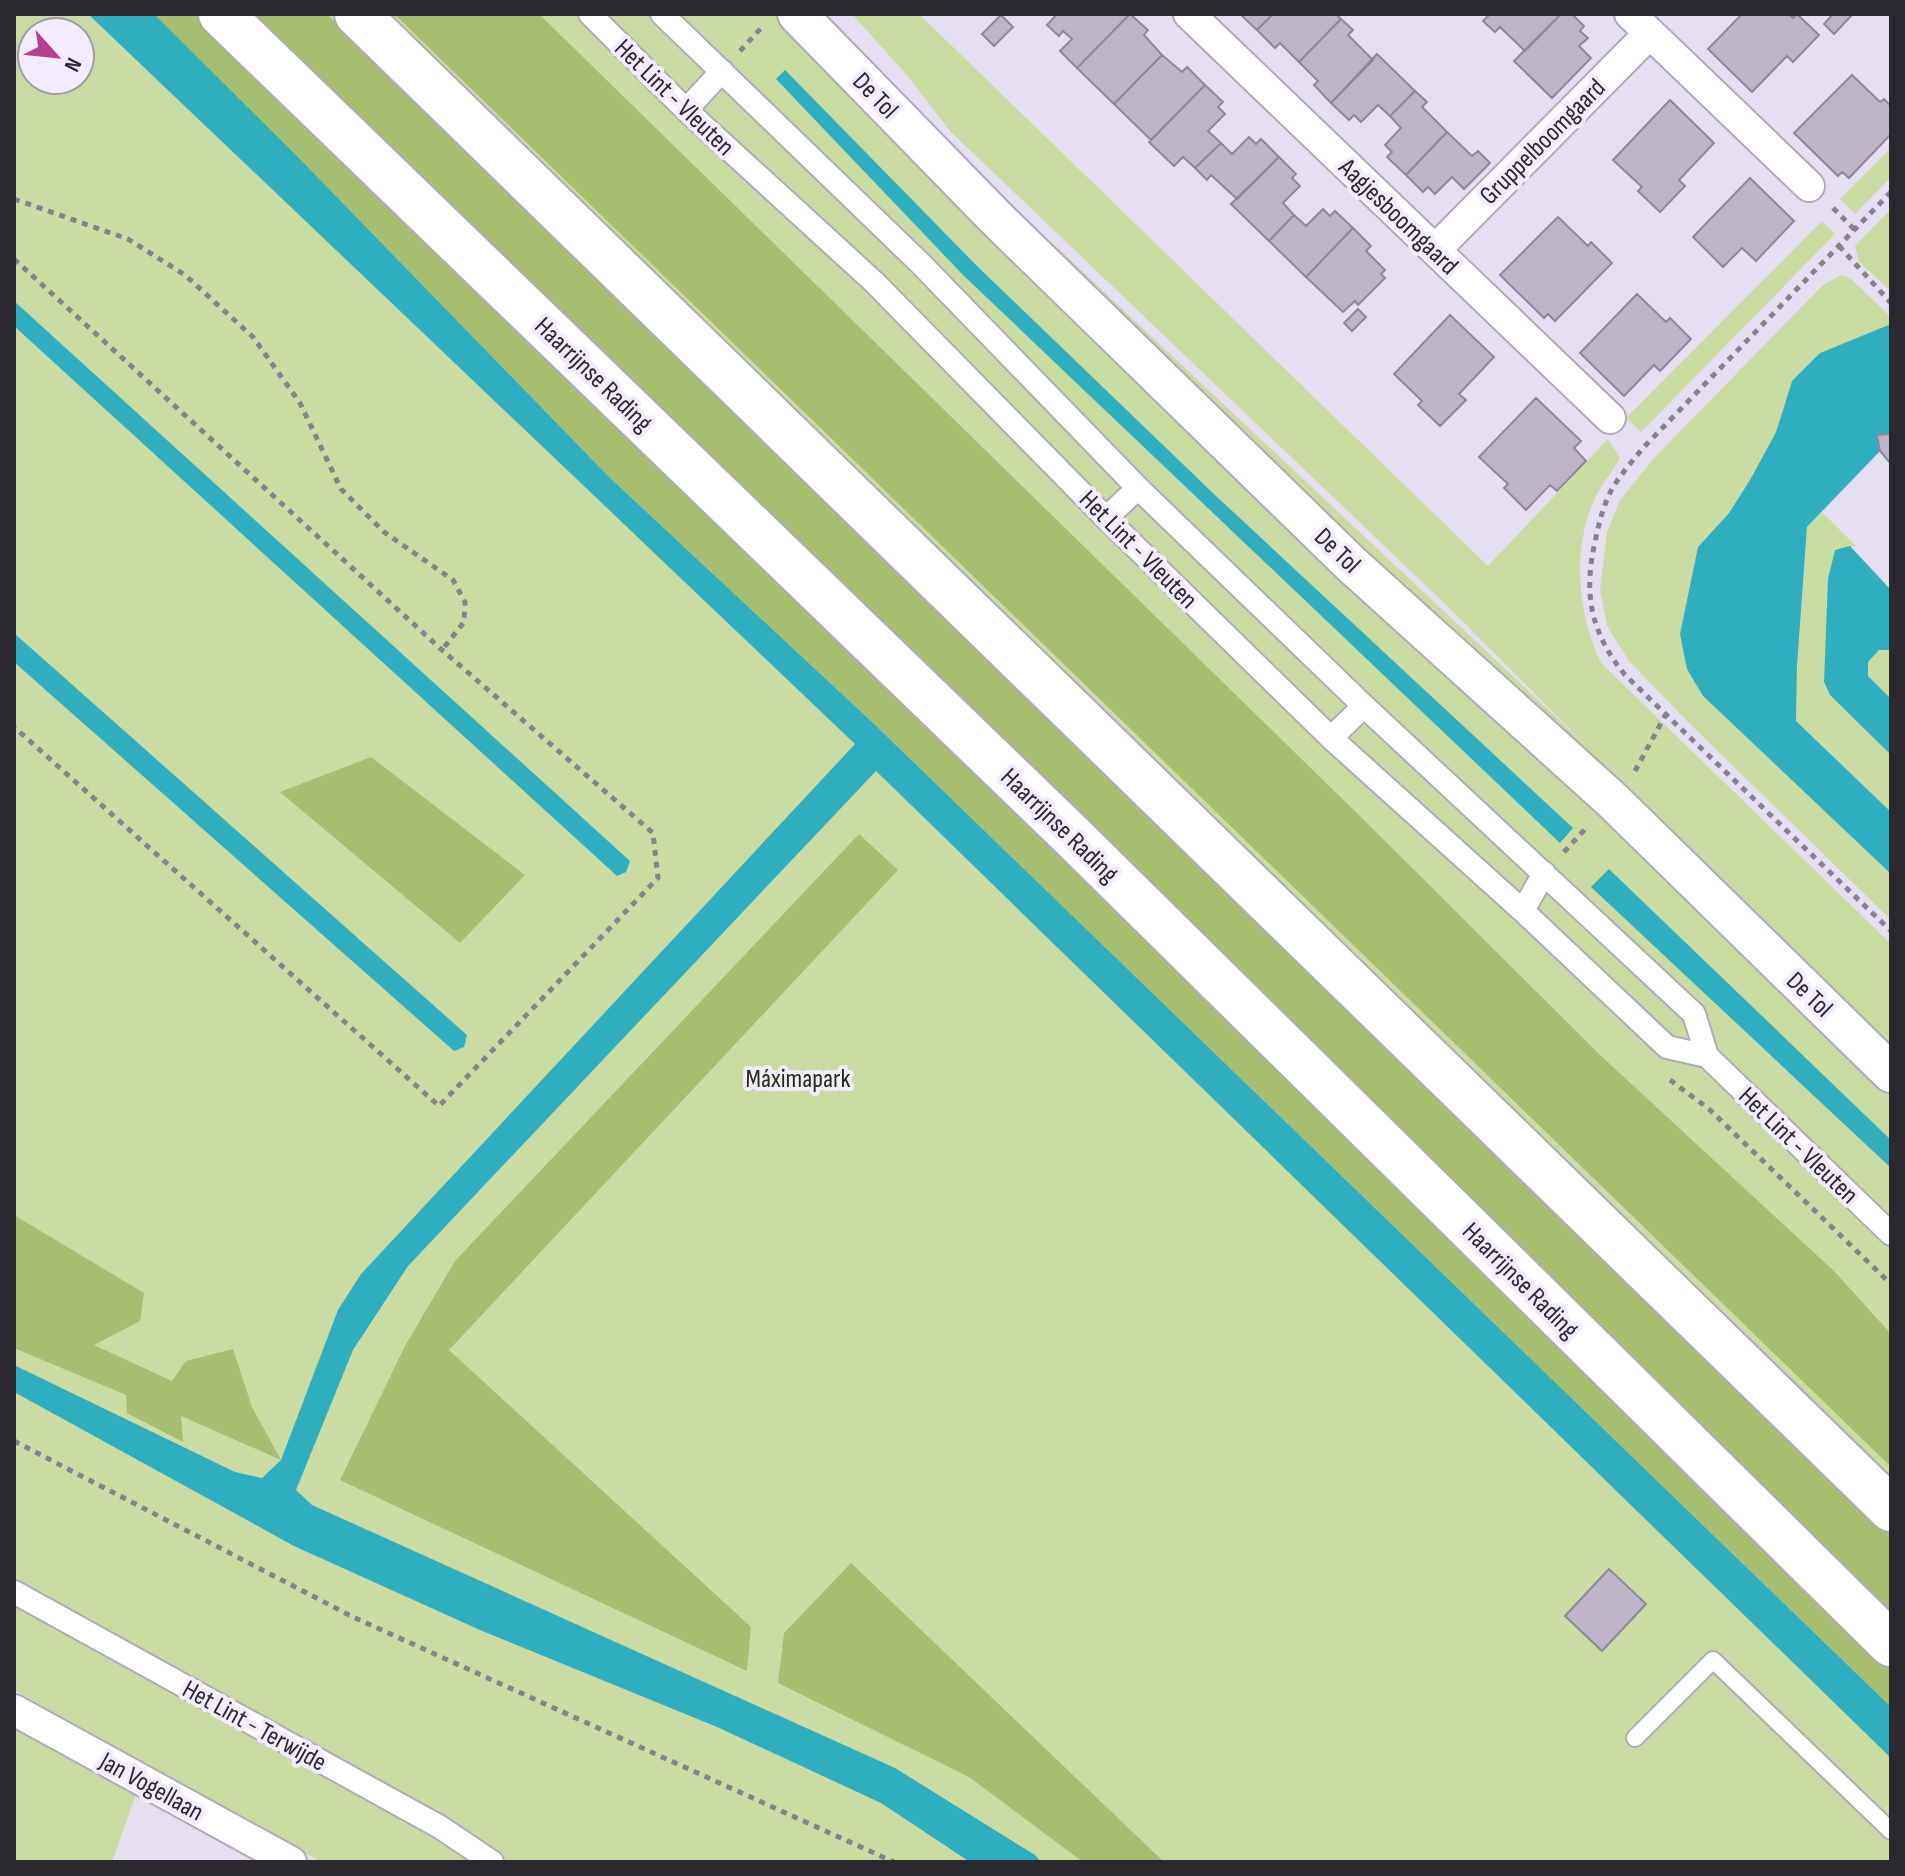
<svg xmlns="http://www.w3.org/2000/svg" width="1905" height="1876" viewBox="0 0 1905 1876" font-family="'Sofia Sans Condensed',sans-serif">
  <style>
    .green { fill: #cbdca3; fill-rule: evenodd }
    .forest { fill: #a7be6e }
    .water { fill: #2faebf }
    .building { fill: #bdb5c7; stroke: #8f8799; stroke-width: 2 }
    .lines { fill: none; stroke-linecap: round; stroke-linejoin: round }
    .service-casing { stroke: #b1a9bb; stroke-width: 20 }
    .pedestrian-casing { stroke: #b1a9bb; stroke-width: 26 }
    .minor-casing { stroke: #b1a9bb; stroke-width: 34 }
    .tertiary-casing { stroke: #b1a9bb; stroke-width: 42 }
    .secondary-casing { stroke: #b1a9bb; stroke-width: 48 }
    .path { stroke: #86818e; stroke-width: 5; stroke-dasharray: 6 6; stroke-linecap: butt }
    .service { stroke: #fff; stroke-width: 16 }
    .pedestrian { stroke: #fff; stroke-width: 22 }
    .minor { stroke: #fff; stroke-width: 30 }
    .tertiary { stroke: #fff; stroke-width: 38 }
    .secondary { stroke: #fff; stroke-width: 44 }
    .labels { text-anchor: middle; stroke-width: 8; stroke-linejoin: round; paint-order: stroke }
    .street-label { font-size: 26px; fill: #2b282f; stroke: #f3ebfe }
    .park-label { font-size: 26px; fill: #252d0b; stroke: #f3ebfe }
  </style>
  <rect width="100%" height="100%" fill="#e6def1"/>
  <!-- green -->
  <path class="green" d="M14,14H820L1032,224L1586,745L1443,602L950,131L906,74L852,14H919L1488,566L1608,439L1620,458C1613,470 1604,482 1597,494C1571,546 1577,612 1601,663L1891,944V1862H321L14,1690ZM32,32H80V80H32Z
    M1891,148V177L1855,214L1840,199Z
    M1891,209V291L1859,262L1855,246Z
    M1822,221L1835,234L1641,432L1626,418Z
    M1841,275L1852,280L1891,317V324L1820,353L1792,381L1776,432L1750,480L1729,513L1698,547L1691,587L1703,696L1891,874V920L1692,726L1629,661L1607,626L1600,589L1607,532L1620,500L1655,457L1823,285Z
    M1822,512L1856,546L1835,550L1824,682L1830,695L1891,755V812L1796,721L1797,666L1807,527Z
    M1879,649L1891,650V699L1868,676V662Z
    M14,1723L137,1792L112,1862H14Z"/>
  <!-- forest -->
  <path class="forest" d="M154,14H195L576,389L993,787L1891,1668V1707L874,724L609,477L297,156Z
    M247,14H327L1891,1531V1612Z
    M394,14H539L1365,821L1599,1054L1835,1272L1891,1334V1467Z
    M371,757L525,875L460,943L280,792Z
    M859,834L898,870L449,1350L751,1627L747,1671L340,1480L405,1346L455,1261Z
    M14,1215L144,1293L140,1321L94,1345L172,1381L186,1361L233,1349L252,1407L281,1460L181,1416L183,1442L127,1413L126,1395L14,1348Z
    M851,1563L1164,1862H1083L969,1777L778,1683L784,1633Z"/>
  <!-- water -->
  <path class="water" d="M88,14H154L297,156L609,477L874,724L1891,1707V1758L876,771L408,1266L353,1350L296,1490L312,1505L895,1768L1035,1855L1041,1862H970L881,1803L717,1727L480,1630L294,1546L14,1392V1365L235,1472L262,1478L281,1460L338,1310L361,1274L855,744Z
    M785,70L977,266L1216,496L1573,828L1560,843L964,276L776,79Z
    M14,301L630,861L626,872L617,876L14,326Z
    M1891,324V434L1877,436L1880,451L1807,527L1797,666L1796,721L1891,812V874L1703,696L1687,669L1680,634L1698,547L1729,513L1750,480L1776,432L1792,381L1820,353Z
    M1850,546L1891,590V650H1879L1868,662V676L1891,699V755L1830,695L1824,682L1828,579L1835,550Z
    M14,633L467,1035L464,1047L454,1051L14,662Z
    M1609,869L1891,1140V1168L1591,887Z"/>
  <!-- building -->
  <path class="building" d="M1057,14H1130L1077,68L1060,51L1072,39L1063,31L1059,36L1047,25Z
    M1130,14L1148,30L1144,35L1162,55L1114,104L1077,68Z
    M1240,14H1273L1257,30Z
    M1273,14H1336L1341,19L1299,62L1280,43L1275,48L1257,30Z
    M1490,14H1561L1525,51L1500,27L1495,32L1483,21Z
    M1561,14H1572L1584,26L1580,31L1588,38L1579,46L1591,58L1552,98L1514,61Z
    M1742,14H1789L1793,18L1797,14L1819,35L1793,62L1787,56L1752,92L1708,49Z
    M1833,14H1853L1834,34L1824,24Z
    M1001,15L1013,27L994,46L982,34Z
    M1341,19L1353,30L1348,35L1373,60L1331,103L1314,85L1318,81L1299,62Z
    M1377,54L1415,91L1390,116L1378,105L1361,122L1354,115L1349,120L1331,103Z
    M1162,55L1182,72L1187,67L1205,85L1151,140L1114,104Z
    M1852,75L1880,102L1884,99L1891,106V134L1849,178L1842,172L1838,176L1794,133Z
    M1205,85L1223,102L1218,107L1225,114L1208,131L1221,143L1195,168L1183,157L1174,166L1149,142Z
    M1415,91L1427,102L1422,107L1447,132L1406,175L1387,157L1392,152L1385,145L1401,128L1390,116Z
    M1670,100L1714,143L1679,180L1685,186L1660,212L1638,191L1642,187L1613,160Z
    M1447,132L1472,156L1478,151L1490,163L1464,189L1452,177L1435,194L1428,187L1423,192L1406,175Z
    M1249,137L1256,144L1261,139L1279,157L1237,199L1211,175L1207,180L1195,168L1221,143L1232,154Z
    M1279,157L1296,174L1292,178L1300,186L1283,203L1294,215L1269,241L1231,204Z
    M1750,178L1794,221L1756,261L1742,248L1723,267L1693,237Z
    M1323,209L1330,216L1335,211L1353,228L1306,277L1269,241L1294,215L1306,226Z
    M1558,217L1588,246L1591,242L1612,263L1555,321L1548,314L1544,318L1500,275Z
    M1353,228L1371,246L1366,251L1385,270L1381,274L1385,278L1358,305L1355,301L1343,312L1306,277Z
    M1637,294L1666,322L1670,318L1691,339L1660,371L1654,365L1624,396L1580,353Z
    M1358,309L1366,317L1352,331L1344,323Z
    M1450,315L1494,357L1459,394L1466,400L1440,426L1418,405L1422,401L1394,374Z
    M1536,398L1581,441L1574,448L1586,461L1557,491L1550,485L1526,510L1504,488L1508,484L1479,457Z
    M1891,434V464L1880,451L1877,435Z
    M1609,1569L1646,1604L1602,1651L1565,1616Z"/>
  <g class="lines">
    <defs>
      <path id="service" d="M1635,1738L1713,1660L1891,1831"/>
      <path id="pedestrian" d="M590,14L686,110L874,282L1106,518L1331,738L1523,911L1667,1047L1707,1056
        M662,14L921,264L1138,488L1364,706L1694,1014L1707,1056L1891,1234
        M686,110L722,71
        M1106,518L1138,488
        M1331,738L1364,706
        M1523,911L1544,873
        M14,1592L440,1827L492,1862"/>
      <path id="minor" d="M1189,14L1610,418
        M1630,14L1809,186
        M1435,250L1650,33
        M14,1710L291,1862"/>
      <path id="tertiary" d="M797,14L998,220L1350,563L1612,800L1891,1073"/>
      <path id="secondary" d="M221,14L1076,840L1891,1644
        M357,14L1891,1509"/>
    </defs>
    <!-- service casing -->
    <use href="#service" class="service-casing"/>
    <!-- pedestrian casing -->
    <use href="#pedestrian" class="pedestrian-casing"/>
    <!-- minor casing -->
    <use href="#minor" class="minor-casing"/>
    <!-- tertiary casing -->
    <use href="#tertiary" class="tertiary-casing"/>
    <!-- secondary casing -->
    <use href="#secondary" class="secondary-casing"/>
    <!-- path -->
    <path class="path" d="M740,51L763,26
      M1891,192L1642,449C1632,462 1620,475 1612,489C1603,506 1599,523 1595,542C1583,595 1591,633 1625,675L1891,931
      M14,199L128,239L185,275L253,337L300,403L341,489L384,532L453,580L465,602L464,622L442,650
      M1833,208L1855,230
      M1839,246L1891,303
      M14,259L442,650L653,833L658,878L439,1106L14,727
      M1635,771L1666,714
      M1564,852L1587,827
      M1670,1080L1709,1109L1891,1284
      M14,1441L353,1617L894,1862"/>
    <!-- service -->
    <use href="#service" class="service"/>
    <!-- pedestrian -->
    <use href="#pedestrian" class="pedestrian"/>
    <!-- minor -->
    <use href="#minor" class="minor"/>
    <!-- tertiary -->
    <use href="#tertiary" class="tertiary"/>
    <!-- secondary -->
    <use href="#secondary" class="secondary"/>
  </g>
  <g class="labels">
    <!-- street labels -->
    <g class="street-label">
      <text transform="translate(876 95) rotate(46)" y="9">De Tol</text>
      <text transform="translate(675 97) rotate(44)" y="9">Het Lint - Vleuten</text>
      <text transform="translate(1542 141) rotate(-45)" y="9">Gruppelboomgaard</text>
      <text transform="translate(1399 216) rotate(44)" y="9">Aagjesboomgaard</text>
      <text transform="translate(594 374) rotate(44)" y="9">Haarrijnse Rading</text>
      <text transform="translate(1139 549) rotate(45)" y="9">Het Lint - Vleuten</text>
      <text transform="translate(1338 550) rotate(44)" y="9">De Tol</text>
      <text transform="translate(1060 825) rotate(44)" y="9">Haarrijnse Rading</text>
      <text transform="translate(1810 994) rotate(44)" y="9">De Tol</text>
      <text transform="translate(1799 1145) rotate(44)" y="9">Het Lint - Vleuten</text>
      <text transform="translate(1521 1280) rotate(45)" y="9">Haarrijnse Rading</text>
      <text transform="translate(255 1725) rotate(29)" y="9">Het Lint - Terwijde</text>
      <text transform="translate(152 1786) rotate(29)" y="9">Jan Vogellaan</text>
    </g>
    <!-- park labels -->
    <g class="park-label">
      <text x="798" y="1087">Máximapark</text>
    </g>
  </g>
  <!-- border -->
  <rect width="1905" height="1876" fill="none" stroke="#2b282f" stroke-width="32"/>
  <!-- north arrow -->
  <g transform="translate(56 56) rotate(117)"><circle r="38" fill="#f3ebfe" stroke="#a39dab" stroke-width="2"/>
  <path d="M0-6L14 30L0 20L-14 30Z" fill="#b73e93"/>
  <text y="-12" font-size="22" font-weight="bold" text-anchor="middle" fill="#2b282f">N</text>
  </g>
</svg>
